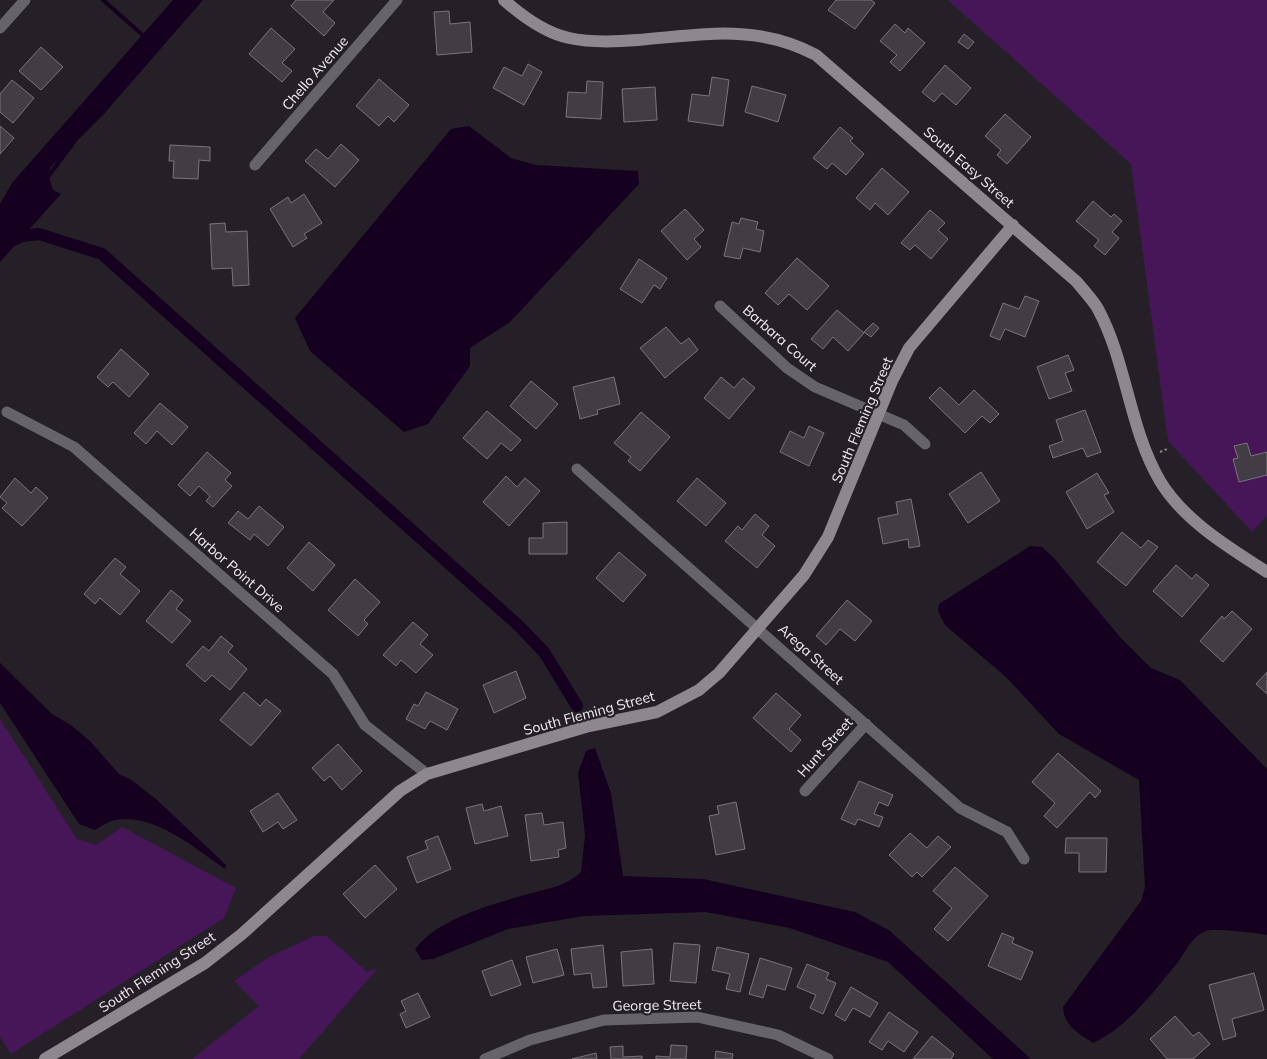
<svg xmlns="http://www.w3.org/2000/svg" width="1267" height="1059" viewBox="0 0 1267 1059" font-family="Mulish,sans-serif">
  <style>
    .green { fill: #461659 }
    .water { fill: #15001f }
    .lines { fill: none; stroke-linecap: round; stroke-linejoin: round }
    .stream { stroke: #15001f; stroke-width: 4 }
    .canal { stroke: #15001f; stroke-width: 12 }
    .building { fill: #423c45; stroke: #7a747d }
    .path { stroke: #868289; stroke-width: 2; stroke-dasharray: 2.5 2.5; stroke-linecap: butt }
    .street { stroke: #666468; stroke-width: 11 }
    .secondary { stroke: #8d888f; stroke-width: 12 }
    .labels { text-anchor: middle; stroke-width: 4.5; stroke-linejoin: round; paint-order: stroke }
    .street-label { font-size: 14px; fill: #f2eef4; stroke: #252028 }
  </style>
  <rect width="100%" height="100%" fill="#252028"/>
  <!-- green -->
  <path class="green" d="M948,0H1267V516L1252,532L1168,441L1131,164Z
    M0,719L77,839L96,845L122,827L236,888L224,918L11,1054L0,1037Z
    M314,936H327L367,972L378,968L299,1059H192L259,1006L234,981L269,957Z"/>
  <!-- water -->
  <path class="water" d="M173,0H203L103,115L50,168L49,177L53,190L61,194L0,262V204L12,183Z
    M469,126L511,158L536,165L638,171L639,184L510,322L470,348V366L428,424L404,432L310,351L295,318L451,129Z
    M1030,546L1042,547L1054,558L1120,637L1151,668L1180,680L1267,769V935C1256,933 1215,928 1206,931C1193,935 1186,951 1178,962C1154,991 1128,1027 1093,1043C1078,1033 1064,1026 1063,1007L1141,901L1145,887L1139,780L1059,734L1006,677L945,625L938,611L939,604Z
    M0,663L52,714L71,725L90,741L119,774L130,779L156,799L226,865L225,869C196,849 154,813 116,820C109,821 101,826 95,830L79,824L0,703Z
    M595,748L611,793L623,876L703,879L855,912L890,931L1031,1059H993L888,962L790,928L706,912L584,916L508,929L433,959L422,960L415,949C439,918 491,905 528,894C549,888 565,887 581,872L585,835L578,773L586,751Z"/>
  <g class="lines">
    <!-- stream -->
    <path class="stream" d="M103,0L146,38
      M47,178L74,142"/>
    <!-- canal -->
    <path class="canal" d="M0,247L22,236L39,234L102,254L518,625L544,652L577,706"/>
  </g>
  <!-- building -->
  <path class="building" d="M296,0H334L323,12L335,23L324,36L291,6Z
    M836,0H871L875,3L855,29L828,10Z
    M449,11L450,24L470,22L472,52L437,55L434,12Z
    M895,24L905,33L908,28L925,43L900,71L890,62L897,55L880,41Z
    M271,28L295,49L282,63L292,71L282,82L249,54Z
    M964,34L974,42L968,49L958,42Z
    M41,47L63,67L41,90L19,71Z
    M528,64L542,72L524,105L493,88L504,67L522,76Z
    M945,65L971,88L956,105L942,93L934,102L922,92Z
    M712,77L729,80L723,126L688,121L692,94L709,96Z
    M379,79L409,105L394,122L388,116L379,126L356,106Z
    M12,80L34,98L13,123L0,112V94Z
    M587,81L603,82L601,119L566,117L568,92L586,93Z
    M752,86L786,95L778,122L745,112Z
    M655,87L657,120L624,122L622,89Z
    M1005,114L1031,137L1007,164L997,155L1001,150L985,136Z
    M0,126L14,138L0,154Z
    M840,127L853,138L850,141L864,154L846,175L832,163L827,169L813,158Z
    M341,144L359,160L335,187L305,161L316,149L328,159Z
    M170,145L210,147V161L199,160L198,179L173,178L174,161H169Z
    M882,168L909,192L888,215L875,203L870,210L856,198Z
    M304,194L322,223L304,234L307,238L293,247L270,209L288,197L291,203Z
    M1093,201L1111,217L1114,214L1122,221L1112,232L1119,238L1105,255L1094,246L1099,240L1076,221Z
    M685,209L704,230L694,239L701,247L687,260L661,231Z
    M930,210L945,223L938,230L948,239L931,259L915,245L910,250L901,243Z
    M741,218L758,222L756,229L764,231L760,252L743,248L740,259L724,256L732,222L739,224Z
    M225,223L226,232L247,231L249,285L233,286L232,268L212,269L210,224Z
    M797,258L829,286L807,310L789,294L778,305L765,293Z
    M639,259L667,278L660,289L654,285L642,303L620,289Z
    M1025,296L1039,301L1025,337L1005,329L1000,340L990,336L1003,303L1019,309Z
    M837,310L864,333L848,351L833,337L823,349L811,339Z
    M873,323L879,328L871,337L864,332Z
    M666,327L681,344L689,338L698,350L665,378L640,348Z
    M121,349L149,374L129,397L113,382L108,387L97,377Z
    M1068,355L1074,370L1065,373L1072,391L1049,399L1037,367Z
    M614,377L620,404L597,410L598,414L580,419L573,387Z
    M721,377L734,388L743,378L755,388L729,419L704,398Z
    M531,381L558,404L536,429L510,406Z
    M940,387L959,405L974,390L999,414L990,423L982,416L965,433L929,398Z
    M160,403L188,427L172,445L157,431L146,444L134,433Z
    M1085,410L1101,452L1087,457L1083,448L1053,458L1049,446L1063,441L1056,420Z
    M487,411L521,440L511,451L501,443L487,459L463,438Z
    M641,412L670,437L640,471L628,461L631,457L614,443Z
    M809,426L824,433L809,466L780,452L790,431L804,438Z
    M1247,443L1251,456L1267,452V475L1239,482L1233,459L1238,458L1234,446Z
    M207,452L231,473L225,480L232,486L213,507L206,501L210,496L199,486L190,496L178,485Z
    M981,472L1000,501L968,523L949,494Z
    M1097,473L1109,493L1104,495L1114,512L1087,529L1066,492Z
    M506,476L517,487L525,478L540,491L509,526L483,502Z
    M15,478L31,493L36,487L48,498L22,526L2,508L7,503L0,497Z
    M697,478L726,503L706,526L677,501Z
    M911,499L920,546L909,548L908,539L883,544L878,518L898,514L896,502Z
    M259,506L284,527L268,546L254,534L250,540L228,523L238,511L248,519Z
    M755,514L769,526L762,535L775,546L757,568L725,541L738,526L742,530Z
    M567,522V554H529V538H543V523Z
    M1122,532L1141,548L1148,540L1158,547L1126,586L1097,562Z
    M309,542L335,565L313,591L287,568Z
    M619,552L646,575L623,602L596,578Z
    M115,558L126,567L120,574L140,591L120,615L100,598L95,604L84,594Z
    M1176,565L1192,579L1196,574L1209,585L1182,617L1153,591Z
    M355,579L380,602L364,620L368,624L358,636L328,610Z
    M171,590L183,600L176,609L191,621L172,643L146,621Z
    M847,600L872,621L855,641L840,629L826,645L816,636Z
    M1232,611L1252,629L1223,662L1200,641L1222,616L1224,619Z
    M413,622L428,635L420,644L433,655L416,673L401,660L396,666L383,655Z
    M221,636L233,646L228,652L247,669L230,690L212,675L205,682L186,665L203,646L209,651Z
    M516,671L526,698L494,713L483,685Z
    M1267,672V694L1256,684Z
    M244,692L260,706L266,699L281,711L251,746L220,720Z
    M426,692L458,709L447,730L430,721L425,729L406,719L414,704L418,706Z
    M776,693L801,715L789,729L801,740L791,752L753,718Z
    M338,744L362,771L342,790L330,776L324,781L312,768Z
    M1058,753L1101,791L1095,798L1090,792L1057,828L1044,816L1055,803L1032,782Z
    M859,781L893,795L888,806L879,802L874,814L883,817L879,827L858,819L855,825L841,819Z
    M278,793L297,820L283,829L278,822L263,832L250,811Z
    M736,802L745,849L716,855L709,816L719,814L717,806Z
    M482,804L484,811L501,806L508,836L475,844L466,808Z
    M542,813L544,825L563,822L566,848L558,850L559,857L531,861L525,815Z
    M910,833L927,848L938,836L951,847L922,877L917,872L912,877L889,855Z
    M438,836L451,869L417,883L407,857L428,849L425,841Z
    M1066,838H1107L1106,872H1079V853H1065Z
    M375,865L397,889L365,918L343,894Z
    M955,867L988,896L948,941L934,929L952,908L933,891Z
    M1002,933L1014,938L1012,943L1033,952L1021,980L988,966Z
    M674,943L700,945L696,983L670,981Z
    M603,945L607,987L593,988L591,973L574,975L571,949Z
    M717,947L749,954L740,992L726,989L730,974L712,970Z
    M557,949L564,975L533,983L526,957Z
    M652,949L654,984L623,986L621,952Z
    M760,958L792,968L785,990L767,985L763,998L749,994Z
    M512,960L521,985L491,996L482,971Z
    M807,964L829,973L826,979L836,983L823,1014L810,1008L816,995L797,987Z
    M1254,973L1264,1010L1232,1019L1236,1036L1223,1040L1209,985Z
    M851,987L878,1003L870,1017L853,1008L845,1021L835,1015Z
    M418,993L430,1017L406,1028L400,1014L406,1011L401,1001Z
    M889,1012L918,1032L904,1052L888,1041L882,1050L869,1042Z
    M1175,1016L1193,1036L1199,1032L1210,1044L1193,1059H1167L1150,1039Z
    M932,1036L954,1054L951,1059H913Z
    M671,1045L687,1046L686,1059H656V1056L670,1057Z
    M623,1046V1057L642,1056V1059H611L610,1047Z
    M716,1051L733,1054L732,1059H715Z
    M596,1053L597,1059H572Z"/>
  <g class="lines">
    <!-- path -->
    <path class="path" d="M1160,452L1167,449"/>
    <!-- street -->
    <path class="street" d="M0,28L25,0
      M255,165L397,0
      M720,306L787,368L815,387L904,425L925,444
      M7,412L74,447L333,674L365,725L427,774
      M577,469L960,808L1007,832L1024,859
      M805,791L866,724
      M485,1059L530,1040L604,1020L697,1017L778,1035L828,1059"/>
    <!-- secondary -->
    <path class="secondary" d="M504,0C522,16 545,33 569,38C592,43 614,42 637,40C702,35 756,23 816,55L1077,282C1084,291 1093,300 1098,309C1127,363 1129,428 1160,481C1184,521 1230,548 1267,572
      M45,1059L205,963L242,934L400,791L427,774L589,726L657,712L699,690L719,673L804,575L828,537L892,381L909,348L1013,225"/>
  </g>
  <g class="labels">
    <!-- street labels -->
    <g class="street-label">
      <text transform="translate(315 73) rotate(-49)" y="5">Chello Avenue</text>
      <text transform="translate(969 167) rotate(41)" y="5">South Easy Street</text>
      <text transform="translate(780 338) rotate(41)" y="5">Barbara Court</text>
      <text transform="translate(862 420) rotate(-67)" y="5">South Fleming Street</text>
      <text transform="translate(237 570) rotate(41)" y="5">Harbor Point Drive</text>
      <text transform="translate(811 654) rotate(42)" y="5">Arega Street</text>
      <text transform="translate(589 713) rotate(-15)" y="5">South Fleming Street</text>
      <text transform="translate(825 747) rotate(-48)" y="5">Hunt Street</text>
      <text transform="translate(157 972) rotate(-33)" y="5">South Fleming Street</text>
      <text transform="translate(657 1005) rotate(-1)" y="5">George Street</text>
    </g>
  </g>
</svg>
